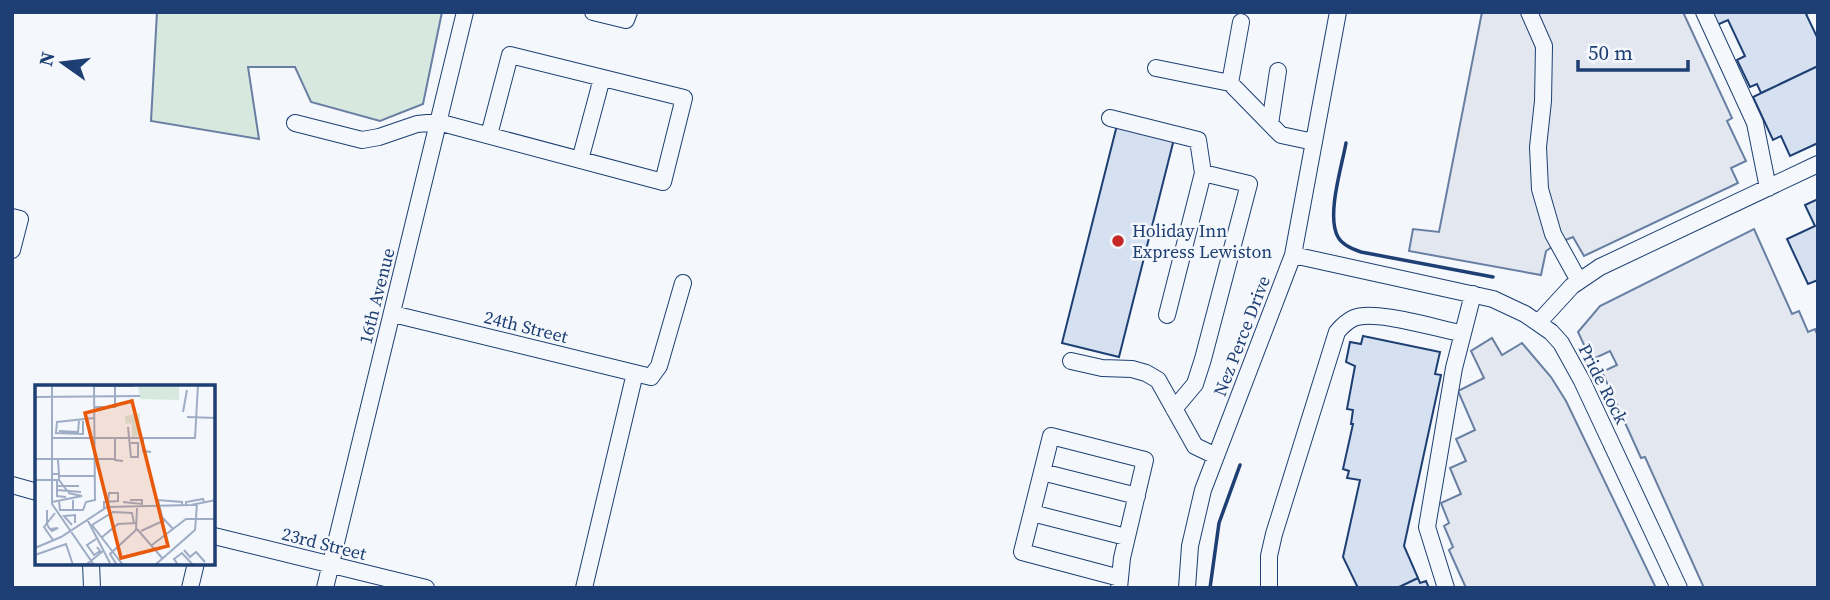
<svg xmlns="http://www.w3.org/2000/svg" width="1830" height="600" viewBox="0 0 1830 600" font-family="'Source Serif 4',serif">
  <style>
    .green { fill: #d7e8df; stroke: #687fa3; stroke-width: 2 }
    .parking { fill: #e3e8f0; stroke: #687fa3; stroke-width: 2 }
    .building { fill: #d5e0f0; stroke: #1d3f73; stroke-width: 2 }
    .lines { fill: none; stroke-linecap: round; stroke-linejoin: round }
    .minor-casing { stroke: #1d3f73; stroke-width: 18 }
    .minor { stroke: #f4f7fb; stroke-width: 16 }
    .wall { stroke: #1d3f73; stroke-width: 3.5 }
    .poi-dot { fill: #c62828; stroke: #f4f7fb; stroke-width: 2.5 }
    .labels { text-anchor: middle; stroke-width: 5; stroke-linejoin: round; paint-order: stroke }
    .poi-label { font-size: 18px; fill: #1d3f73; stroke: #f4f7fb; text-anchor: start }
    .street-label { font-size: 18px; fill: #1d3f73; stroke: #f4f7fb }
    .inset-road { fill: none; stroke: #9eadc5; stroke-width: 2 }
    .view { fill: #e8590c; fill-opacity: 0.15; stroke: #e8590c; stroke-width: 3.5 }
    .inset-edge { fill: none; stroke: #1d3f73; stroke-width: 3.5 }
  </style>
  <rect width="100%" height="100%" fill="#f4f7fb"/>
  <!-- green -->
  <path class="green" d="M157,12H442L423,104L380,121L311,102L295,67H248L259,139L151,121Z"/>
  <!-- parking -->
  <path class="parking" d="M1482,12H1683L1732,118L1727,121L1746,161L1731,168L1738,183L1584,256L1573,237L1558,243L1546,251L1541,275L1409,251L1413,229L1439,232Z
    M1754,229L1792,314L1799,311L1808,332L1815,329L1818,336V588H1704L1645,457L1641,458L1602,372L1617,365L1610,351L1591,360L1578,332L1600,306Z
    M1492,338L1502,355L1522,343L1551,377L1566,401L1656,588H1466L1449,550L1453,547L1444,526L1449,523L1441,503L1461,494L1450,468L1466,461L1456,439L1475,430L1458,391L1484,378L1471,351Z"/>
  <!-- building -->
  <path class="building" d="M1711,12H1811L1806,14L1818,39V66L1761,93L1757,84L1750,87L1737,60L1745,56L1728,20L1717,25Z
    M1818,66V143L1790,156L1781,136L1773,140L1753,97Z
    M1117,125L1174,139L1119,357L1062,343Z
    M1818,199V280L1808,284L1787,239L1815,226L1805,205Z
    M1363,336L1440,352L1435,374L1441,375L1404,546L1418,578L1397,588H1358L1343,557L1360,480L1347,478L1349,471L1343,469L1353,424H1351L1353,410L1347,409L1355,366L1346,362L1350,342L1361,344Z
    M1418,578L1420,583L1426,581L1429,588H1397Z"/>
  <g class="lines">
    <defs>
      <path id="minor" d="M593,12L626,20L629,12
        M1529,12L1544,46L1543,101L1538,147L1540,189L1553,234L1579,281
        M1704,12L1755,123L1768,188
        M1241,22L1230,83L1281,135L1314,142
        M1156,68L1230,83
        M1110,118L1198,140L1203,173
        M295,123L362,140L379,137L417,124L438,122L663,182L684,98L510,55L489,135
        M1270,124L1278,71
        M580,160L602,78
        M12,217L20,219L12,250
        M1293,255L1493,299L1525,314L1551,332L1561,343L1582,381L1679,588
        M393,314L651,377L659,366L683,283
        M1167,315L1203,173L1249,184L1203,359L1195,384L1174,409
        M1538,323L1572,286L1600,267L1818,164
        M1071,361L1102,368L1132,369L1146,373L1158,380L1195,446L1216,456
        M1042,472L1137,496
        M12,485L37,492
        M1032,513L1126,537
        M214,536L426,588
        M91,563L92,588
        M190,588L196,563
        M325,588L465,12
        M584,588L635,373
        M1119,588L1122,558L1145,460L1051,436L1022,552L1120,578
        M1187,588L1190,546L1203,490L1293,255L1338,12
        M1269,588V556L1274,534L1337,332C1342,326 1347,321 1354,318C1374,309 1438,329 1461,333
        M1446,588L1427,527L1454,368L1473,294"/>
    </defs>
    <!-- minor casing -->
    <use href="#minor" class="minor-casing"/>
    <!-- minor -->
    <use href="#minor" class="minor"/>
    <!-- wall -->
    <path class="wall" d="M1346,143C1342,166 1326,216 1338,237C1342,245 1352,249 1361,252L1493,277
      M1210,588L1219,523L1240,465"/>
  </g>
  <!-- markers -->
  <circle class="poi-dot" cx="1118" cy="241" r="7"/>
  <g class="labels">
    <!-- poi labels -->
    <g class="poi-label">
      <text x="1132" y="237">Holiday Inn<tspan x="1132" dy="21">Express Lewiston</tspan></text>
    </g>
    <!-- street labels -->
    <g class="street-label">
      <text transform="translate(377 296) rotate(-76)" y="6">16th Avenue</text>
      <text transform="translate(526 327) rotate(14)" y="6">24th Street</text>
      <text transform="translate(1242 336) rotate(-69)" y="6">Nez Perce Drive</text>
      <text transform="translate(1603 384) rotate(63)" y="6">Pride Rock</text>
      <text transform="translate(324 544) rotate(14)" y="6">23rd Street</text>
    </g>
  </g>
  <!-- overview -->
  <g transform="translate(35 385)">
    <rect width="180" height="180" fill="#f4f7fb"/>
    <path d="M103,0H144V15L105,14ZM105,28V51L97,52V38L91,39L90,31Z" fill="#d7e8df"/>
    <path class="inset-road" d="M17,0V119L59,180M59,1H99M0,12L105,11M59,22H80V0M148,27L152,5M152,32L181,33M48,36V49L21,48L22,37L59,33M93,42L96,72H103V58H96M24,46L43,47L44,36M18,53H160L163,0M80,53V75L88,76M108,53V66L116,67M0,74H80M17,89H24L23,75M0,95H24L33,107M24,95V91H60M22,96V111L31,112M22,101H44M22,105L46,107M24,116L25,125H38V115M17,117L47,111L33,108M88,117L107,119V115H95M151,121V117L168,114L169,117M69,123V117L83,116V108H74L73,116M12,125V139L14,143L17,146L23,143L15,144M38,125H48L51,117L60,115L59,0M52,134L75,178M37,140L29,131L40,130V138M102,144L128,174M138,144L127,132L123,115L147,117V121M106,146L130,135M66,153L83,139L101,138M61,154L52,160L59,170L65,166L62,162M18,155L9,142L20,128M117,160L151,134H181M0,163L26,152L72,122L156,120L181,115M149,165L155,172L161,167L170,177M0,170L31,159L38,180M36,180L52,179L68,166M82,180L75,169L101,145L102,123M88,180L57,140L78,127L97,128L99,138M120,180L160,145L162,119M143,180L139,174L147,168L158,180"/>
    <path class="view" d="M97,16L133,161L86,173L50,28Z"/>
    <rect width="180" height="180" class="inset-edge"/>
  </g>
  <!-- border -->
  <rect width="1830" height="600" fill="none" stroke="#1d3f73" stroke-width="28"/>
  <!-- north arrow -->
  <g transform="translate(63 63) rotate(284)" stroke="#f4f7fb" stroke-width="5" paint-order="stroke">
  <path d="M0-5L12 26L0 18L-12 26Z" fill="#1d3f73"/>
  <text y="-10" font-size="19" font-weight="bold" text-anchor="middle" fill="#1d3f73">N</text>
  </g>
  <!-- scale -->
  <path d="M1578 60v10h110v-10" fill="none" stroke="#1d3f73" stroke-width="3.5"/>
  <text x="1588" y="60" font-size="21" fill="#1d3f73" stroke="#f4f7fb" stroke-width="5" paint-order="stroke">50 m</text>
</svg>
